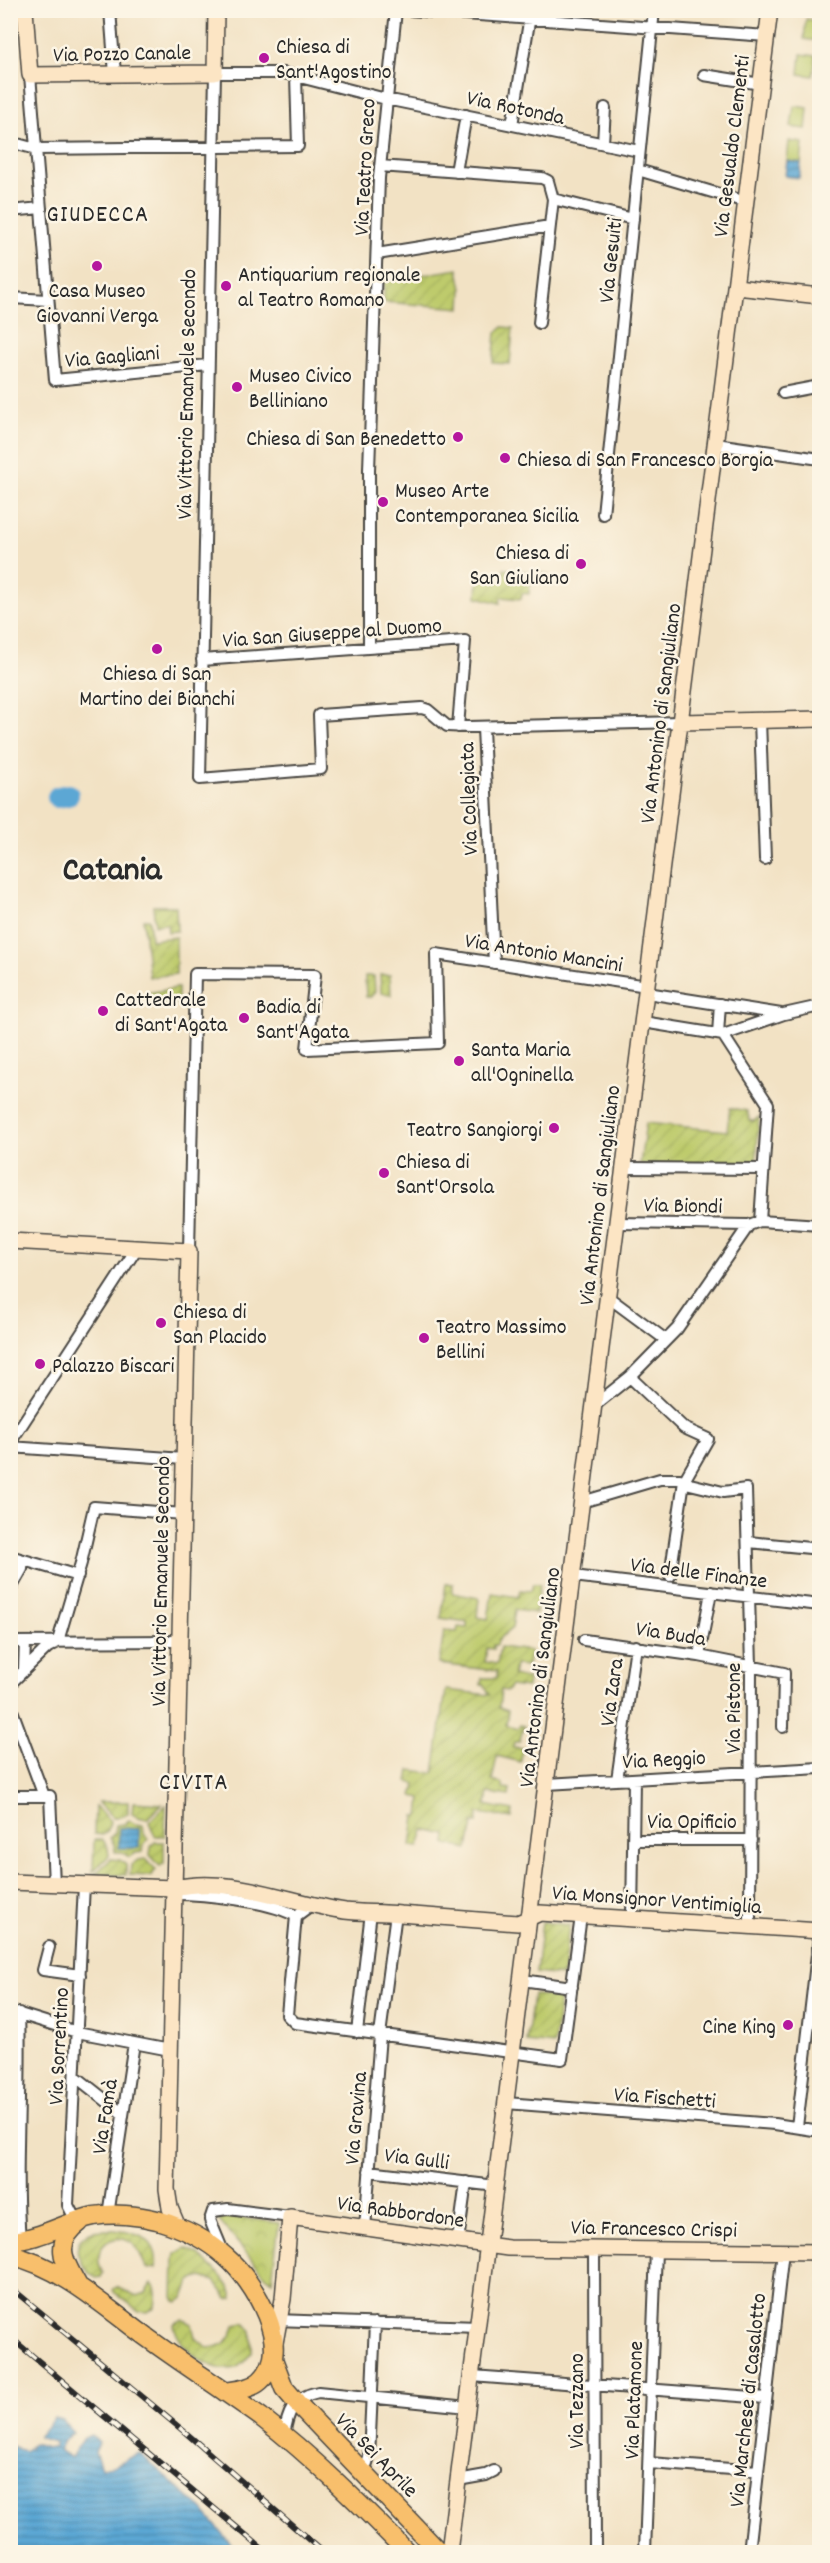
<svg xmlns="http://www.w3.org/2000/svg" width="830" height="2563" viewBox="0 0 830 2563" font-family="Dekko,sans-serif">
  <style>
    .grass { fill: #becb6c; stroke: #747b4c; stroke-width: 1.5 }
    .park { fill: url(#park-crowns); stroke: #747b4c; stroke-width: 1.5 }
    .garden { fill: url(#garden-furrows); stroke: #747b4c; stroke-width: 1.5 }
    .water { fill: url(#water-rules); stroke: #436980; stroke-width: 1.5 }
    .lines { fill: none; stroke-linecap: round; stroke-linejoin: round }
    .river { stroke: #5ba7d4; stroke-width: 22 }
    .street-casing { stroke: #494642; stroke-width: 14 }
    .secondary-casing { stroke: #494642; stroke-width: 18 }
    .primary-casing { stroke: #494642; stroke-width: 21 }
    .street { stroke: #fff; stroke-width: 10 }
    .secondary { stroke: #fce5c4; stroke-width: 15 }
    .primary { stroke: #f8bf6c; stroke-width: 18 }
    .rail-casing { stroke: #2b2b2b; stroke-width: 6 }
    .rail { stroke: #fcf5e5; stroke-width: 4; stroke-dasharray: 11; stroke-linecap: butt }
    .poi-dot { fill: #b5179e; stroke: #fcf5e5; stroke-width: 2 }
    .labels { text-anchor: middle; stroke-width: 5; stroke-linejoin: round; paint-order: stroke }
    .poi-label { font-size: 22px; fill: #2b2b2b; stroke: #fcf5e5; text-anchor: start }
    .street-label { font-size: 22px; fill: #2b2b2b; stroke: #fcf5e5 }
    .neighbourhood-label { font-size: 24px; letter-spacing: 1.5px; fill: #2b2b2b; stroke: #fcf5e5 }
    .town-label { font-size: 34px; font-weight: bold; fill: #2b2b2b; stroke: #fcf5e5 }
  </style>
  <defs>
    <pattern id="park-crowns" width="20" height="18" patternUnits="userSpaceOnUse" patternTransform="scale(1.5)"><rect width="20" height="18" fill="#becb6c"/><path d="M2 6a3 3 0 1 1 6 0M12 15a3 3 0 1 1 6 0" fill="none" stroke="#a3ae5e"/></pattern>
    <pattern id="garden-furrows" width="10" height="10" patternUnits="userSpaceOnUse" patternTransform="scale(1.5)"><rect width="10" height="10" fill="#becb6c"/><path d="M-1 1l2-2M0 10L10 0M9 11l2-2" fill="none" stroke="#a3ae5e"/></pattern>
    <pattern id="water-rules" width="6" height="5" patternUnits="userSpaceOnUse" patternTransform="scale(1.5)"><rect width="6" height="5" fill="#5ba7d4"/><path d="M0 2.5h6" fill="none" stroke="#4b88ac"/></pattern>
  </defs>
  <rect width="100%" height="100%" fill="#fcf5e5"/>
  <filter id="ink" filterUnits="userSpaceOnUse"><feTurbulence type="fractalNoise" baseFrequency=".0167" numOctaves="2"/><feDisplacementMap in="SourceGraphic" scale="12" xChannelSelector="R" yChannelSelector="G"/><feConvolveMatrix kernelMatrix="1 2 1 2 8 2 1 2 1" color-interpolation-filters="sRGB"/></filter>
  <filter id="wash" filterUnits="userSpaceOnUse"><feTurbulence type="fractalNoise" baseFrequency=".008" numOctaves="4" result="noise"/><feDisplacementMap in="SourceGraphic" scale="24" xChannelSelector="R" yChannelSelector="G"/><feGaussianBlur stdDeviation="1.35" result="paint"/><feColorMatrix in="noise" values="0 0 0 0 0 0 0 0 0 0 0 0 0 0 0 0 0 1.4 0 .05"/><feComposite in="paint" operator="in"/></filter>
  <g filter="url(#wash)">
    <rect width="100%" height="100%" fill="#f2e2c4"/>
    <!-- grass -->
    <path class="grass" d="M806,19L819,21L818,41L804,39Z
      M801,54L816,56L813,76L799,74Z
      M794,106L808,108L806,129L791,127Z
      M789,141L803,143L801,163L787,161Z"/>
    <!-- park -->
    <path class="park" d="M221,2215L279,2223L272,2281L265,2275L217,2218Z"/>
    <!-- garden -->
    <path class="garden" d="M458,269L462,289L461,308L384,302V281Z
      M503,327L513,328L510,364L493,363L496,333Z
      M504,569L548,574L547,584L530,583L529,594L522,593L521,599L501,597L500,603L477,597L478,578L503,580Z
      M153,906H176L177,931L168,932L167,924L155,925Z
      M143,919H149L151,940L176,937V974L149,977Z
      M380,975H390L391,995L381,993Z
      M365,976H374L375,992L371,997H366Z
      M178,988V1003L149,1007L148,993Z
      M730,1108L747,1111L750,1121H754L759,1117L756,1164H640L646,1123L727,1131Z
      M446,1583L453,1584L452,1593L479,1598L477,1617L488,1619L492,1593L518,1597L520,1590L531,1591L533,1584H540L536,1613L515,1610L512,1628L498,1640L497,1645H493V1649L487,1648L485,1662L497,1664L500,1647L530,1651L528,1666L515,1665L513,1676L528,1679L527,1688L510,1686L508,1691L501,1690L499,1708L508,1711L506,1725L518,1728L520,1725L524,1726L519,1742H514L513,1747L522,1748L521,1762L497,1756L492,1781L503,1784V1788L510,1789L509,1796L488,1793L486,1805L513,1811L512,1818L478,1813L477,1823H473L468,1849L446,1844L447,1835L424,1830L419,1847L411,1846L415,1816H419L421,1798L413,1796L416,1784L408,1782L410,1770L434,1773L446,1690L490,1695L484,1685H481L482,1678H497V1671L439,1664L444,1631L457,1632L458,1627L467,1628V1622L441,1618Z
      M98,1802H128V1813L121,1817L113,1818Z
      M133,1802L162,1804L147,1819L138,1817L132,1813Z
      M166,1805L165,1836H155L149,1822Z
      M95,1806L110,1821L108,1830L103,1835L94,1834Z
      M129,1820L135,1824L143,1825L144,1833L148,1839L144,1844L143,1852L135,1853L129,1857L122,1852H115L114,1844L110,1838L115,1832L116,1825L124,1824Z
      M94,1840H103L108,1848L109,1856L93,1871Z
      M155,1842H164V1863L160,1866L150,1855L151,1847Z
      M111,1859L120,1860L126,1865V1875L95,1874Z
      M146,1859L156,1870L150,1876L130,1875L131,1865L138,1860Z
      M542,1922L569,1925L563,1976L536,1973Z
      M533,1994L560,1998L554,2045L527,2042Z
      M114,2230C137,2232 160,2239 156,2268L148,2269C141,2261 141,2250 133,2244C112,2228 89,2250 103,2273L101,2277L96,2278C81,2267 66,2245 90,2232C97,2229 106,2230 114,2230Z
      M185,2248C200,2252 232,2283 233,2298L228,2299L214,2281L202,2277L190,2281L184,2298L179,2302L175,2301L173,2297L174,2260L175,2254Z
      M152,2284C158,2288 156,2300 155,2307L147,2312L139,2311L114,2292L113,2289L117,2287L137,2296L146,2293Z
      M183,2319L192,2324L195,2338L209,2348C225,2346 231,2340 235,2325L244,2323L252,2332V2352C247,2358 243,2365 235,2368C211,2375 176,2346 174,2324Z"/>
    <!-- water -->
    <path class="water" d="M787,161L801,163L799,178L785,176Z
      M119,1828L139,1829V1848H119Z
      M54,2418L62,2420L73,2432L63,2441L58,2450L71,2458L82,2439L91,2435L99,2443L95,2452L101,2468L113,2466L139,2453L199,2506L238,2552H11V2447L25,2451L33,2444L48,2448H54V2442L38,2437Z"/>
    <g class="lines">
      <!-- river -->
      <path class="river" d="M58,797L68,795"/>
    </g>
  </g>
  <g filter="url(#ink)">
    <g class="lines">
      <defs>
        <path id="street" d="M110,10L115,74
          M409,10L767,36
          M30,75L55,380L208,365
          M704,75L761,84
          M512,125L531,10
          M10,142L36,149L298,146L296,75
          M603,143L605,108
          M639,151L386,99L284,73H215L200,779L321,769L319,715L422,708L428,710L447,726L469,727L681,722
          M380,166L542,178L548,181L553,199L539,323
          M638,170L746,202
          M456,172L466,115
          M553,199L633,219
          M10,211L41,208
          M377,254L550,226
          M10,298L48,300
          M783,393L820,386
          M716,444L820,459
          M603,514L654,10
          M369,647V470L379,178L396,10
          M202,660L465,641L458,727
          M760,720L765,859
          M483,728L494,963
          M647,993L781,1014
          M643,1022L723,1035L784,1014L820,1006
          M718,1034L720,1004
          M723,1035L768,1104L760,1221
          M625,1168L763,1169
          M618,1223L749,1225
          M189,1251L195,974L315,975L307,1049L438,1043L436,954L647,986
          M608,1297L666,1340
          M630,1377L684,1428L708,1439L684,1481L670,1576
          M595,1405L630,1377L677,1329L749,1225L760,1221L820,1225
          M10,1443L137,1248
          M10,1447L184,1459
          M582,1502L660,1479H680L690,1484L723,1492L746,1489L751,1666L750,1927
          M749,1542L820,1549
          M10,1556L78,1576
          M573,1576L820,1605
          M10,1590L22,1569L23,1560
          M584,1640L699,1656L784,1673L783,1727
          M58,1641L81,1563L94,1507L183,1514
          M10,1642L180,1641
          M699,1656L711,1592
          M24,1670L25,1642
          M10,1684L48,1647L58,1642
          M10,1705L44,1796
          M617,1780L636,1646
          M547,1784L820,1768
          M10,1796H50L54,1884
          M633,1840H751
          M174,1894C204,1894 270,1901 296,1916
          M311,1905L296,1916L287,2015L295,2023L562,2059L581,1916
          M632,1919L634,1779
          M49,1947L43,1970L80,1975
          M522,1980L572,1987
          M10,2011L77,2032L170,2050
          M19,2013C22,2089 14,2164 20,2240
          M357,2032L371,1912
          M75,2076L123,2114
          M506,2103L775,2124L820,2131
          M797,2127L820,1928
          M369,2171L496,2186
          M108,2215L134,2043
          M83,2219L73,2215L68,2205L84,1885
          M365,2228L380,2035L396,1913
          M458,2241L466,2182
          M222,2249L210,2220L213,2211L228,2209L290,2217
          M594,2249L595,2552
          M275,2320L478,2327
          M472,2376L766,2398
          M284,2436C287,2414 293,2397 318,2392L468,2407
          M649,2463L758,2471
          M364,2473L369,2458L375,2323
          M458,2480L486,2475L494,2471
          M645,2552L656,2250
          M749,2552L783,2251"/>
        <path id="secondary" d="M25,10L30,75L215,73L216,10
          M736,287L820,296
          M681,722L820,719
          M10,1241L189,1251L167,2189L170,2208L178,2227
          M10,1882L174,1888C231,1875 289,1903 345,1911C363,1913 381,1912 400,1914C439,1917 479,1920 518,1923L540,1913L820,1931
          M275,2343L283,2299L290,2217L508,2248L820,2252
          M449,2552L770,10"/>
        <path id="primary" d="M10,2241C41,2239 65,2222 94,2216C113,2213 138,2215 157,2220C181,2227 207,2240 226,2257C253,2280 296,2349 260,2381C251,2389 237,2390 225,2392
          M10,2255C63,2267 106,2308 149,2339C186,2366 224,2390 261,2417C313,2457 361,2505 407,2552
          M77,2284C63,2260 53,2242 80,2222
          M273,2359L284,2388L297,2403L439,2552"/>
      </defs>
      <!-- street casing -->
      <use href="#street" class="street-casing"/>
      <!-- secondary casing -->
      <use href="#secondary" class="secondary-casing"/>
      <!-- primary casing -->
      <use href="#primary" class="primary-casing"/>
      <!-- street -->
      <use href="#street" class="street"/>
      <!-- secondary -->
      <use href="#secondary" class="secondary"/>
      <!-- primary -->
      <use href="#primary" class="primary"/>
      <defs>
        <path id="rail" d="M10,2287L186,2433L323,2552
          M10,2337L266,2552"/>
      </defs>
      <!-- rail casing -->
      <use href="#rail" class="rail-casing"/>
      <!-- rail -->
      <use href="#rail" class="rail"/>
    </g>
  </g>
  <!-- markers -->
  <g class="poi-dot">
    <circle cx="264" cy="58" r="6"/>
    <circle cx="97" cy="266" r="6"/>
    <circle cx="226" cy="286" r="6"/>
    <circle cx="237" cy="387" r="6"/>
    <circle cx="458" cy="437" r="6"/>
    <circle cx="505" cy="458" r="6"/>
    <circle cx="383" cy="502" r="6"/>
    <circle cx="581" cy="564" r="6"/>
    <circle cx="157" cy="649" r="6"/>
    <circle cx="103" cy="1011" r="6"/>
    <circle cx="244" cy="1018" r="6"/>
    <circle cx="459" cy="1061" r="6"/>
    <circle cx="554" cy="1128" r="6"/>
    <circle cx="384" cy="1173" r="6"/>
    <circle cx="161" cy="1323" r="6"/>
    <circle cx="424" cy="1338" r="6"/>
    <circle cx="40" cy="1364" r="6"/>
    <circle cx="788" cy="2025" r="6"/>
  </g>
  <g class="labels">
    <!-- poi labels -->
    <g class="poi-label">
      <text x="276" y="53">Chiesa di<tspan x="276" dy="25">Sant'Agostino</tspan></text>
      <text x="238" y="281">Antiquarium regionale<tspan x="238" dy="25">al Teatro Romano</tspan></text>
      <text x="97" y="297" text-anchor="middle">Casa Museo<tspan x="97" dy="25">Giovanni Verga</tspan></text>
      <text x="249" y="382">Museo Civico<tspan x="249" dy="25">Belliniano</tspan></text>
      <text x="446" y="445" text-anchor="end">Chiesa di San Benedetto</text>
      <text x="517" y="466">Chiesa di San Francesco Borgia</text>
      <text x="395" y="497">Museo Arte<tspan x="395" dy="25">Contemporanea Sicilia</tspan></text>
      <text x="569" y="559" text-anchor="end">Chiesa di<tspan x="569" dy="25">San Giuliano</tspan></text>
      <text x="157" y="680" text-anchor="middle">Chiesa di San<tspan x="157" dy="25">Martino dei Bianchi</tspan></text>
      <text x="115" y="1006">Cattedrale<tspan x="115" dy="25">di Sant'Agata</tspan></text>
      <text x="256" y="1013">Badia di<tspan x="256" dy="25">Sant'Agata</tspan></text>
      <text x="471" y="1056">Santa Maria<tspan x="471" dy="25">all'Ogninella</tspan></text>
      <text x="542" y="1136" text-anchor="end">Teatro Sangiorgi</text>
      <text x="396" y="1168">Chiesa di<tspan x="396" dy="25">Sant'Orsola</tspan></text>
      <text x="173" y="1318">Chiesa di<tspan x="173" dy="25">San Placido</tspan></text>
      <text x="436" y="1333">Teatro Massimo<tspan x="436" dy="25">Bellini</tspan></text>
      <text x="52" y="1372">Palazzo Biscari</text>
      <text x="776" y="2033" text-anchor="end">Cine King</text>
    </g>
    <!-- street labels -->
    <g class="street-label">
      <text transform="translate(122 52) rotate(-1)" y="8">Via Pozzo Canale</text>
      <text transform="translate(516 106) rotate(12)" y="8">Via Rotonda</text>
      <text transform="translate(730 146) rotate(-83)" y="8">Via Gesualdo Clementi</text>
      <text transform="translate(363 167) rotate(-87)" y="8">Via Teatro Greco</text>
      <text transform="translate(609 260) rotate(-84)" y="8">Via Gesuiti</text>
      <text transform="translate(112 355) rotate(-5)" y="8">Via Gagliani</text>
      <text transform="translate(185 394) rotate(-89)" y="8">Via Vittorio Emanuele Secondo</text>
      <text transform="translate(332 631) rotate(-4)" y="8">Via San Giuseppe al Duomo</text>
      <text transform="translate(659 713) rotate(-83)" y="8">Via Antonino di Sangiuliano</text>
      <text transform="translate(467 799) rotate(-92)" y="8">Via Collegiata</text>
      <text transform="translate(544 951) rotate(9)" y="8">Via Antonio Mancini</text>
      <text transform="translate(598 1195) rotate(-83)" y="8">Via Antonino di Sangiuliano</text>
      <text transform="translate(683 1204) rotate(1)" y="8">Via Biondi</text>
      <text transform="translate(699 1571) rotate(7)" y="8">Via delle Finanze</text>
      <text transform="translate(159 1581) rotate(-89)" y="8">Via Vittorio Emanuele Secondo</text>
      <text transform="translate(671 1632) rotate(9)" y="8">Via Buda</text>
      <text transform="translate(538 1677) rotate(-83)" y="8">Via Antonino di Sangiuliano</text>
      <text transform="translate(610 1692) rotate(-82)" y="8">Via Zara</text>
      <text transform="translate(732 1708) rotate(-90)" y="8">Via Pistone</text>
      <text transform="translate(664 1758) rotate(-3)" y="8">Via Reggio</text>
      <text x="692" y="1828">Via Opificio</text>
      <text transform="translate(657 1898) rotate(4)" y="8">Via Monsignor Ventimiglia</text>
      <text transform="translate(57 2046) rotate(-87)" y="8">Via Sorrentino</text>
      <text transform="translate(665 2096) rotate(4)" y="8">Via Fischetti</text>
      <text transform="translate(103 2116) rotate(-81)" y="8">Via Famà</text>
      <text transform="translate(354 2118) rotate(-85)" y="8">Via Gravina</text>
      <text transform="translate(417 2157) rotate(7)" y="8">Via Gulli</text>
      <text transform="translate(401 2210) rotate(8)" y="8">Via Rabbordone</text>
      <text transform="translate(654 2227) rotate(1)" y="8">Via Francesco Crispi</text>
      <text transform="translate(632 2400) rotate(-88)" y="8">Via Platamone</text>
      <text transform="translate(746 2400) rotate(-84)" y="8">Via Marchese di Casalotto</text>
      <text transform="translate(575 2401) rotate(-90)" y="8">Via Tezzano</text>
      <text transform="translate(378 2454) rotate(46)" y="8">Via Sei Aprile</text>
    </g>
    <!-- neighbourhood labels -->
    <g class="neighbourhood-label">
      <text x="98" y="221">GIUDECCA</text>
      <text x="194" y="1789">CIVITA</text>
    </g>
    <!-- town labels -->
    <g class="town-label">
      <text x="112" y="879">Catania</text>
    </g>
  </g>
  <!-- margin -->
  <rect width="830" height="2563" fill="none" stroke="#fcf5e5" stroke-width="36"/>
</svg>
